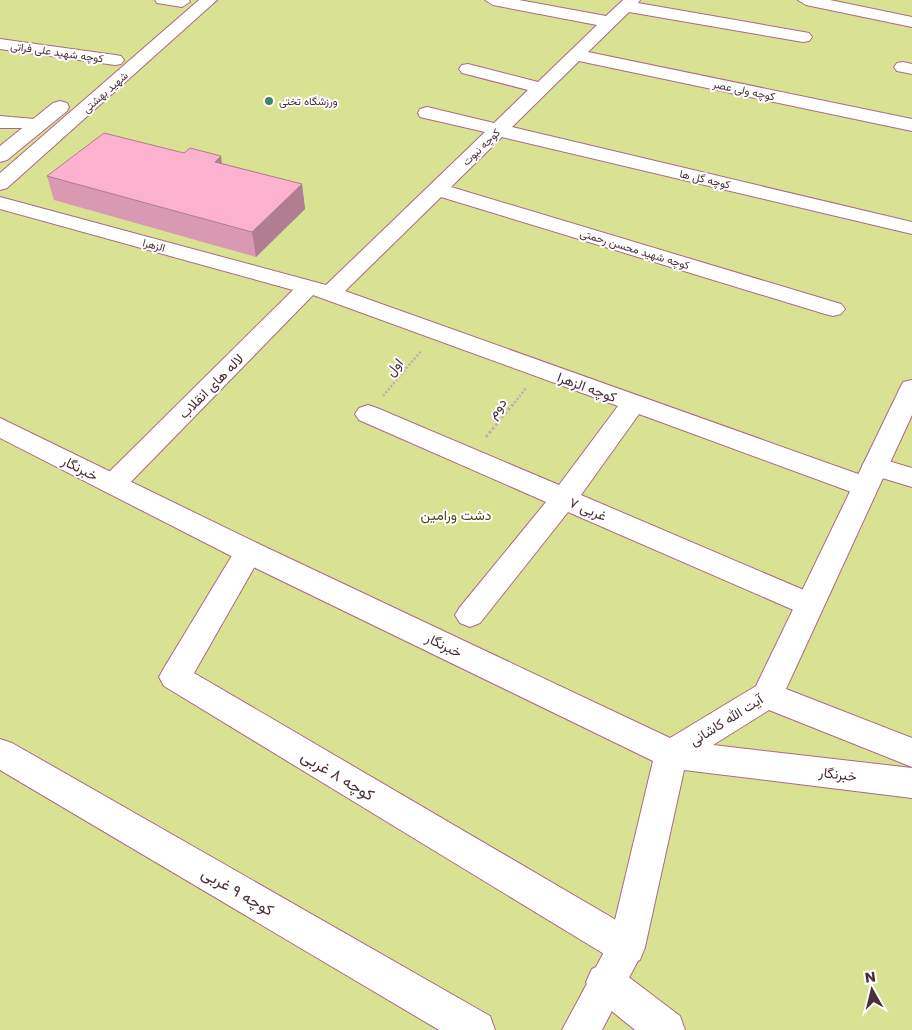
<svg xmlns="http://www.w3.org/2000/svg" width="912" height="1030" viewBox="0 0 912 1030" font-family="Poppins,Vazirmatn,sans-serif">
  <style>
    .green { fill: #d8e292 }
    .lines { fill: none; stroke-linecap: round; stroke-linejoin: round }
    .minor-casing { stroke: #ac6984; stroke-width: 2 }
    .tertiary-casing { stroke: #ac6984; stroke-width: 2 }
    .primary-casing { stroke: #ac6984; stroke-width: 2 }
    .path-far1 { stroke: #c7a9b4; stroke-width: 2.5; stroke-dasharray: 2 2; stroke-linecap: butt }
    .path { stroke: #c7a9b4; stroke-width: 3; stroke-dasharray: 2.5 2.5; stroke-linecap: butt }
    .minor { fill: #fff; fill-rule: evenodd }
    .tertiary { fill: #fff; fill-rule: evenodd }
    .primary { fill: #fff; fill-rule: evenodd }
    .wall { fill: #d999b2 }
    .shaded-wall { fill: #b07d91 }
    .building { fill: #fcb2cf; stroke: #b07d91 }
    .poi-dot { fill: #428271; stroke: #fff; stroke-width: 2 }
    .labels { text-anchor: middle; stroke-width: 4; stroke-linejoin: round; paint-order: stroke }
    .far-street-label { font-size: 11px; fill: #4a2d39; stroke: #fff }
    .far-poi-label { font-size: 11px; fill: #4a2d39; stroke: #fff; text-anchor: start }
    .street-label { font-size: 14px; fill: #4a2d39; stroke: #fff }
    .park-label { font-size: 14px; fill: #464b17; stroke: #fff }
    .near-street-label { font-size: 16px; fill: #4a2d39; stroke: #fff }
  </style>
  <rect width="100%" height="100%" fill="#fedfea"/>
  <!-- green -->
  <path class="green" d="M0,0H912V1030H0Z"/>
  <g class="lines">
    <defs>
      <path id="minor" d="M155,0H189L190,2L182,7L157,3Z
        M485,0H519L606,16L623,0H640L638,3L809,33L812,37L809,41L803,42L629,12L588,52L912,119V131L579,61L512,127L912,222V234L502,137L451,187L841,304L845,309L841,314L833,316L825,314L441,197L345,291L875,480L878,487L875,494L865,497L639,414L581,495L818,596L823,604L818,612L808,616L798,612L568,512L480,623L470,627L460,623L455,615L460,607L546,502L359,420L355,414L359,408L368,405L377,408L559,485L618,406L313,295L122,491L113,494L104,491L100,484L104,477L293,290L0,209V197L326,285L485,132L420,117L418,113L420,109L427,107L494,123L528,90L462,73L459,69L462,65L468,64L538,82L597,25L493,5Z
        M798,0H830L912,17V27L806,5Z
        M0,39L115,55L121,56L124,60L121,64L115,65L0,49Z
        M903,62L912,64V74L897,71L894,67L897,63Z
        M0,116L46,120L48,124L46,128H0Z
        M875,457L912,468V487L866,473L862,466L866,459Z
        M249,541L259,544L263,552L194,673L640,934L645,947L640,960L627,965L614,960L164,686L159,677L164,668L239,544Z
        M0,739L12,743L490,1016L495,1030H439L0,770Z
        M605,963L618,969L680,1016L685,1030H635L592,995L586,982L592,969Z"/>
      <path id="tertiary" d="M912,380V415L786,689L912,738V767L769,710L713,745L912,768V798L684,770L645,947L602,1030H562L610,941L653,761L239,560L0,438V418L259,544L670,738L756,686L900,388L903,382Z"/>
      <path id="primary" d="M199,0H217L7,188L0,190V173Z
        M60,101L67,103L69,107L67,111L7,160L0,162V146L53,103Z"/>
    </defs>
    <!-- minor casing -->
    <use href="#minor" class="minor-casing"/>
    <!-- tertiary casing -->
    <use href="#tertiary" class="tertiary-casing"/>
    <!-- primary casing -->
    <use href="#primary" class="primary-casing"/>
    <!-- path-far1 -->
    <path class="path-far1" d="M383,396L421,351
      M512,406L526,388"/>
    <!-- path -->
    <path class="path" d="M486,437L513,404"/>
    <!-- minor -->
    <use href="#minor" class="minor"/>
    <!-- tertiary -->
    <use href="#tertiary" class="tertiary"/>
    <!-- primary -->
    <use href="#primary" class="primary"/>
  </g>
  <!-- wall -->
  <path class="wall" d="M184,153L302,184L305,209L256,257L54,200L47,176Z"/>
  <!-- shaded-wall -->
  <path class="shaded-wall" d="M221,156L224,180L215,162Z
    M302,184L305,209L256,257L252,232Z"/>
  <!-- building -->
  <path class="building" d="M104,133L184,153L190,148L221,156L215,162L302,184L252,232L47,176Z"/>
  <!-- markers -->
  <circle class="poi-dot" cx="269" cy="101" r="5"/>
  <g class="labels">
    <!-- far-street labels -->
    <g class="far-street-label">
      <text transform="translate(57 52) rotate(8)" y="4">کوچه شهید علی فراتی</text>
      <text transform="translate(744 90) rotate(12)" y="4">کوچه ولی عصر</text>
      <text transform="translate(105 92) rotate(-41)" y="4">شهید بهشتی</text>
      <text transform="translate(481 147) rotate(-44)" y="4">کوچه نبوت</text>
      <text transform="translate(705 179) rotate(13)" y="4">کوچه گل ها</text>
      <text transform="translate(154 245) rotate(15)" y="4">الزهرا</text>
      <text transform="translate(635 249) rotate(17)" y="4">کوچه شهید محسن رحمتی</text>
    </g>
    <!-- far-poi labels -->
    <g class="far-poi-label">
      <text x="279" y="105">ورزشگاه تختی</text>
    </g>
    <!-- street labels -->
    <g class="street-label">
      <text transform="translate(394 367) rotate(-50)" y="5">اول</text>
      <text transform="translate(211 386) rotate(-45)" y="5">لاله های انقلاب</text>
      <text transform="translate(587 387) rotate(20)" y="5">کوچه الزهرا</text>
      <text transform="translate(497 408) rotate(-51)" y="5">دوم</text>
      <text transform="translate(80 468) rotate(27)" y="5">خبرنگار</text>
      <text transform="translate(588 509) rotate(23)" y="5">۷ غربی</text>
      <text transform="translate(444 645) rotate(26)" y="5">خبرنگار</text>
      <text transform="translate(726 720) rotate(-32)" y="5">آیت الله کاشانی</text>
      <text transform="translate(838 774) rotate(7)" y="5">خبرنگار</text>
    </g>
    <!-- park labels -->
    <g class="park-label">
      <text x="456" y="520">دشت ورامین</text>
    </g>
    <!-- near-street labels -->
    <g class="near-street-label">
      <text transform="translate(338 775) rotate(31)" y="6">کوچه ۸ غربی</text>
      <text transform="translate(238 891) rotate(30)" y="6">کوچه ۹ غربی</text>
    </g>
  </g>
  <!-- north arrow -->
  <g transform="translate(872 990) rotate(352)" stroke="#ffffff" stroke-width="4" paint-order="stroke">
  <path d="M0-4L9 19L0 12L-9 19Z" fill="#4a2d39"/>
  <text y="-8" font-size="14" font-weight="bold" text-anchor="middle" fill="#4a2d39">N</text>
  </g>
</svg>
